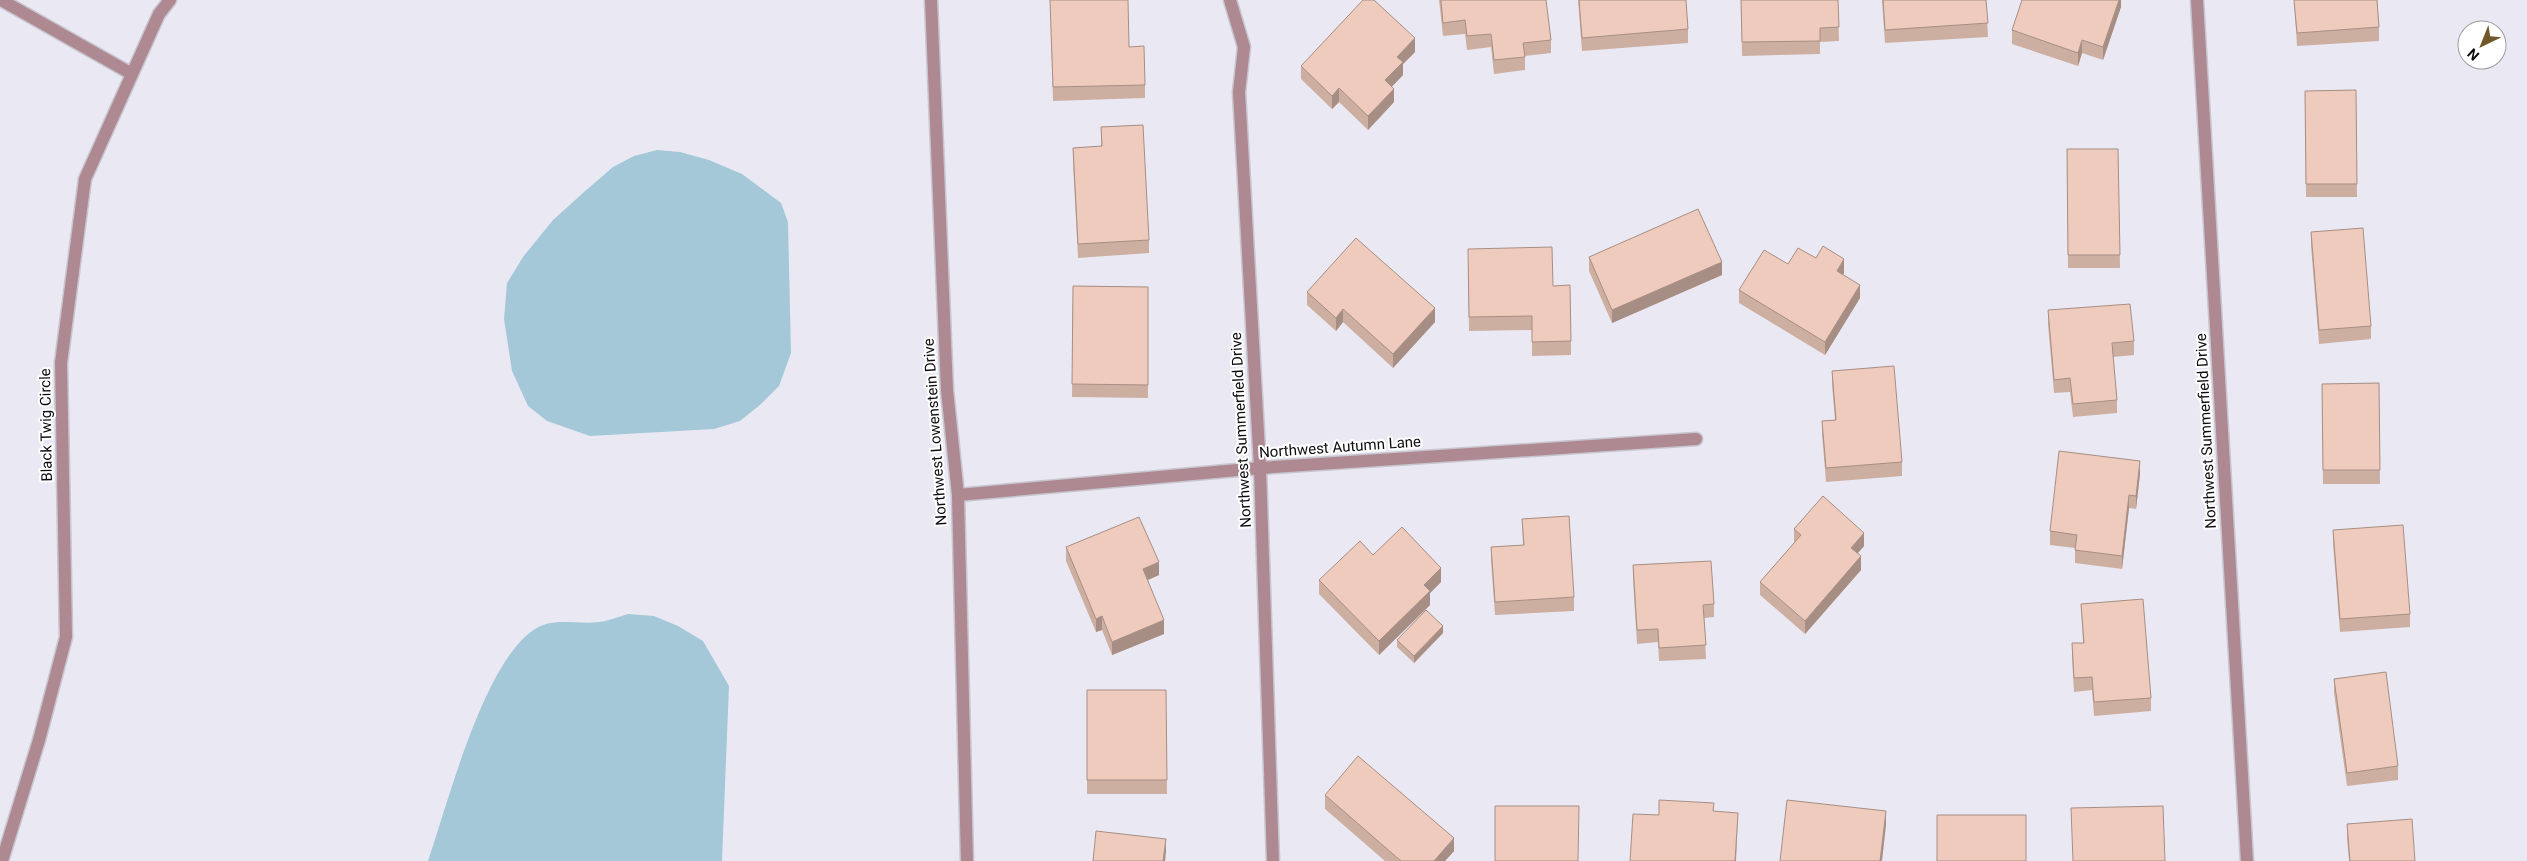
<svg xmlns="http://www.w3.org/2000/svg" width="2527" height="861" viewBox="0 0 2527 861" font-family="Roboto,sans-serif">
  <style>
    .water { fill: #a4c8d8 }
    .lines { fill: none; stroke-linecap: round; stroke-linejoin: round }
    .minor-casing { stroke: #c7c6cf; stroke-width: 15 }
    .minor { stroke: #af8991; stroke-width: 12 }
    .wall { fill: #cdafa2 }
    .shaded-wall { fill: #a78e84 }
    .building { fill: #eecbbc; stroke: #a78e84 }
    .labels { text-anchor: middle; stroke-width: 4; stroke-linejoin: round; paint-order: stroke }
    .street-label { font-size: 15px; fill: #0d0d10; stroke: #fff }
  </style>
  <rect width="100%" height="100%" fill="#eae9f3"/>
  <!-- water -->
  <path class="water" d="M657,150L680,152L709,160L742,174L781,203L788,222L791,353L779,386L760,405L740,421L714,429L590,436L547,421L528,406L512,371L504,319L507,283L523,257L553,220L584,192L613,167L634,156Z
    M628,614L654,616L678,626L703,641L729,686L722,861H428C448,803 484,661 535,629C554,617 578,625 599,622C608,621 618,617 628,614Z"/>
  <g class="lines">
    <defs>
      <path id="minor" d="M1,0L132,74
        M931,0L947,390L958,495L967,861
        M1230,0L1244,47L1239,92L1260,468L1273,861
        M2197,0L2247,861
        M958,495L1260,468L1696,439
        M2,861L39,740L66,637L61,363L85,179L159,14L170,0"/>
    </defs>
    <!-- minor casing -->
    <use href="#minor" class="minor-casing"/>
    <!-- minor -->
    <use href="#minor" class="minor"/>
  </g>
  <!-- wall -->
  <path class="wall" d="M1050,0L1129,47L1145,85V98L1053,101Z
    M1439,0H1546L1551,40V53L1525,56V70L1494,74L1491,47L1467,50L1465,34L1443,36Z
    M1578,0H1686L1688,29V43L1582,51Z
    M1741,0H1838L1839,41L1820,42V54L1742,56Z
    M1882,0H1986L1988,37L1885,43Z
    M2121,0V7L2103,60L2082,53L2078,66L2012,44V30Z
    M2294,0H2377L2379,27V41L2297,46Z
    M1415,52L1403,64V75L1392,86L1394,102L1368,130L1339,102L1332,109L1301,79V66Z
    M2356,90L2357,197H2306L2305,91Z
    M1101,127L1149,240V253L1078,258L1073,162V148L1101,146Z
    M2067,149H2118L2120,268H2068Z
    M2311,232L2371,326V339L2319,344L2311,246Z
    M1589,257L1722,275L1612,323L1589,271Z
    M1816,258L1844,273L1843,274L1860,298L1825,355L1739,303V290Z
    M1468,262L1553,286L1571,341V355L1532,356V330L1469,331Z
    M1073,286L1148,287V398L1072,397Z
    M1307,292L1435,322L1393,368L1343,322L1336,331L1307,305Z
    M2048,310L2134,341V355L2113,357L2117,400V413L2073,417L2070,392L2054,393L2048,324Z
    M1832,371L1902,462V476L1826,482L1822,434V421L1835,420L1832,385Z
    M2379,383L2380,484H2323L2322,384Z
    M2140,474L2136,509L2129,508L2122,569L2075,563V548L2050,545V531Z
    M1522,519L1574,597V611L1495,615L1491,560V547L1523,545Z
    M1794,529L1864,546L1858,553L1861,570L1805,634L1760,595V582L1794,543Z
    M2333,530L2410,614V627L2340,632L2333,543Z
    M1066,547L1159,575L1148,580L1164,634L1112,655L1102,630L1096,632L1066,561Z
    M1373,555L1441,582L1430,593V605L1379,655L1319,594V580Z
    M1633,565L1714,604V617L1704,618L1706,659L1659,661L1658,642L1637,644L1633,579Z
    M2081,604L2151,698V711L2094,716L2092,690L2074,692L2072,657V643H2083Z
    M1443,633L1414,663L1397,647V640Z
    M2334,679L2398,766V780L2347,786L2334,693Z
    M1087,690H1166L1167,794H1087Z
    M1325,795L1454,851L1445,861H1385L1325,809Z
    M2347,824L2415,861H2349L2347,838Z"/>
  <!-- shaded-wall -->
  <path class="shaded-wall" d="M2119,0H2121V7L2103,60V47Z
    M1415,38V52L1403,64V75L1385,94V80L1397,57Z
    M2082,40V53L2078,66V53Z
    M1339,88V102L1332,109V96Z
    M1394,89V102L1368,130V116Z
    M1844,259V273L1837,284V271Z
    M1722,262V275L1612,323V310Z
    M1860,285V298L1825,355V342Z
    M1435,308V322L1393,368V354Z
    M1343,309V322L1336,331V318Z
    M2140,461V474L2136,509V496Z
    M2129,495V508L2122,569V556Z
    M1864,533V546L1851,561V548Z
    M1861,556V570L1805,634V621Z
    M1159,562V575L1143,582V569Z
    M1441,568V582L1430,593V605L1379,655V641L1424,585Z
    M1102,616V630L1096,632V619Z
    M1164,620V634L1112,655V642Z
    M1443,626V633L1414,663V656Z
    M1886,811V825L1882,861H1880Z
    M1738,813L1736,861H1735Z
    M1454,838V851L1445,861H1434Z
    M1166,839V852L1165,861H1163Z"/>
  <!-- building -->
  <path class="building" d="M1050,0H1128L1129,47L1144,46L1145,85L1053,87Z
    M1363,0H1374L1415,38L1397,57L1403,62L1385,80L1394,89L1368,116L1339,88L1332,96L1301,66Z
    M1441,0H1546L1551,40L1523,43L1525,57L1494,60L1491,34L1467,36L1465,20L1443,23Z
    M1579,0H1686L1688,29L1582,38Z
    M1741,0H1838L1839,27L1820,28V41L1742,42Z
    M1883,0H1986L1988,23L1885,30Z
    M2022,0H2119L2103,47L2082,40L2078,53L2012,30Z
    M2294,0H2377L2379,27L2297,33Z
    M2356,90L2357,184H2306L2305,91Z
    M1143,125L1149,240L1078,244L1073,148L1102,146L1101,127Z
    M2067,149H2118L2120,255H2068Z
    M1698,209L1722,262L1612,310L1589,257Z
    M2363,228L2371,326L2319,330L2311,232Z
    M1356,238L1435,308L1393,354L1343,309L1336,318L1307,292Z
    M1823,246L1844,259L1837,271L1860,285L1825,342L1739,290L1764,250L1788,264L1798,248L1816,258Z
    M1552,247L1553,286L1570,285L1571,341L1532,342V316L1469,317L1468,249Z
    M1073,286L1148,287V385L1072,384Z
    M2130,304L2134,341L2112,343L2117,400L2073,404L2070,378L2054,380L2048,310Z
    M1894,366L1902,462L1826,468L1822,421L1836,420L1832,371Z
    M2379,383L2380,470H2323L2322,384Z
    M2059,451L2140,461L2136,496L2129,495L2122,556L2075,550L2077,535L2050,531Z
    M1823,496L1864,533L1851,548L1861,556L1805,621L1760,582L1801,535L1794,529Z
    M1569,516L1574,597L1495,602L1491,547L1524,545L1522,519Z
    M1139,517L1159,562L1143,569L1164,620L1112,642L1102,616L1096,619L1066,547Z
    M2403,525L2410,614L2340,619L2333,530Z
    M1402,527L1441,568L1424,585L1430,591L1379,641L1319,580L1360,541L1373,555Z
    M1711,561L1714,604L1703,605L1706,645L1659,648L1658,629L1637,630L1633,565Z
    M2143,599L2151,698L2094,702L2092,677L2074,678L2072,643H2084L2081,604Z
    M1426,610L1443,626L1414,656L1397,640Z
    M2386,672L2398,766L2347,773L2334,679Z
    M1087,690H1166L1167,780H1087Z
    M1358,756L1454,838L1434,861H1401L1325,795Z
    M1659,800L1714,803L1713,811L1738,813L1735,861H1630L1633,814L1659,815Z
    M1787,800L1886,811L1880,861H1780Z
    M1495,806H1579L1578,861H1495Z
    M2163,806L2165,861H2073L2071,808Z
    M1937,815H2026V861H1937Z
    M2412,819L2415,861H2350L2347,824Z
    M1096,831L1166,839L1163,861H1093Z"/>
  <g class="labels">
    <!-- street labels -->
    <g class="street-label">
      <text transform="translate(46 425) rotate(-91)" y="5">Black Twig Circle</text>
      <text transform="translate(1241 430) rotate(-93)" y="5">Northwest Summerfield Drive</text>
      <text transform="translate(2206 431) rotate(-93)" y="5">Northwest Summerfield Drive</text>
      <text transform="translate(935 432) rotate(-94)" y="5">Northwest Lowenstein Drive</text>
      <text transform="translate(1340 447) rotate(-4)" y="5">Northwest Autumn Lane</text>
    </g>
  </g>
  <!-- north arrow -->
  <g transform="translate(2482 45) rotate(223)"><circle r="24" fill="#ffffff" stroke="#9e9e9f"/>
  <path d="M0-4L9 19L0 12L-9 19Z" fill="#705829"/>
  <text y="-8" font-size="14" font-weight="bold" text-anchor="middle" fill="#0d0d10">N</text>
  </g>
</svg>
